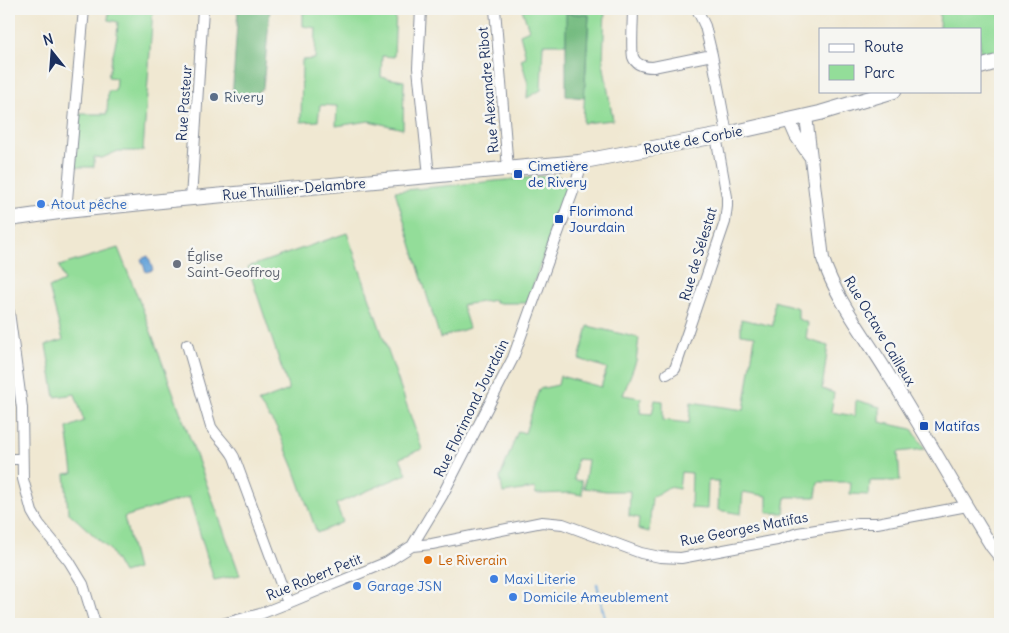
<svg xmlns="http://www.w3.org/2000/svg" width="1009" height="633" viewBox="0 0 1009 633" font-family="Delius,sans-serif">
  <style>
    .green { fill: #93dd99; stroke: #57867c }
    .forest { fill: #76bc81; stroke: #487670 }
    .water { fill: #68a5da; stroke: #426a9c }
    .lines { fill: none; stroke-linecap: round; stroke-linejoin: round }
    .stream { stroke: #68a5da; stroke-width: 2.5 }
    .minor-casing { stroke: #868c98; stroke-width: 12 }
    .tertiary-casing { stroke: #868c98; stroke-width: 14 }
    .secondary-casing { stroke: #868c98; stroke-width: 16 }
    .minor { stroke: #fff; stroke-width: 10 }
    .tertiary { stroke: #fff; stroke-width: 12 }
    .secondary { stroke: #fff; stroke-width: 14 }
    .service-dot { fill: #5c6f8a; stroke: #f6f6f2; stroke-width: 2 }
    .transit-dot { fill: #1a4fb4; stroke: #f6f6f2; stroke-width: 2 }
    .shop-dot { fill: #3f7fe0; stroke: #f6f6f2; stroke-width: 2 }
    .worship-dot { fill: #6b7280; stroke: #f6f6f2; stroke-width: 2 }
    .food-dot { fill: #e8710a; stroke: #f6f6f2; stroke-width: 2 }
    .labels { text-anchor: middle; stroke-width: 5; stroke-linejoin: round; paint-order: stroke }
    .street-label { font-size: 14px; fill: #1b2f5e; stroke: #f6f6f2 }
    .service-label { font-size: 14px; fill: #4e5e75; stroke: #f6f6f2; text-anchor: start }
    .transit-label { font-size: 14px; fill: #164399; stroke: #f6f6f2; text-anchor: start }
    .shop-label { font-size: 14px; fill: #366cbe; stroke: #f6f6f2; text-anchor: start }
    .worship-label { font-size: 14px; fill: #5b616d; stroke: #f6f6f2; text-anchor: start }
    .food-label { font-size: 14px; fill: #c56008; stroke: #f6f6f2; text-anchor: start }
  </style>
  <rect width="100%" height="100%" fill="#f6f6f2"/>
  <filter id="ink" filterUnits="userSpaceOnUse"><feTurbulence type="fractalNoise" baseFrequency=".02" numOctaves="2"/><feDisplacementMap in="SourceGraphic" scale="10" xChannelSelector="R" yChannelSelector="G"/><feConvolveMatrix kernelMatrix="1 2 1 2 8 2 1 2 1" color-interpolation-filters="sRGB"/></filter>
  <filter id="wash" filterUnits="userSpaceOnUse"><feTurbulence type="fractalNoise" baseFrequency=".0096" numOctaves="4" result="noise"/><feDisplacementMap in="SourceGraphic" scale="20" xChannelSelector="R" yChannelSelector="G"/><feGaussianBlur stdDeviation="1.12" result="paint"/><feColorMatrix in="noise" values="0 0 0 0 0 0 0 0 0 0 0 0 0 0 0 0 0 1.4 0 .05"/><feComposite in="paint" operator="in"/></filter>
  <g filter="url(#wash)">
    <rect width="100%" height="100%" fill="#f0e8d2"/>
    <!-- green -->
    <path class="green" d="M109,9H153L143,151H118L102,158L94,157V167H75L80,114H107L108,91H115L116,78L108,77L117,36L118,22L108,20Z
      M303,9H396L394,57L382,56L381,77L404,81L403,129L369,121L336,126L337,106L320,105L318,121L301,122L302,60L315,59L316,28L303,26Z
      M522,9H605L603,62L613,120L583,123L589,15L567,13L566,44H543L541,90L527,98L528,84L521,59L526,57L520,34L529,30Z
      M940,9H1000V52L980,58V29H939Z
      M555,175L569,181L527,303H495V300L462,305L469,328L440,338L395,191Z
      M347,233L422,449L400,458L407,474L336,504L343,522L317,533L294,468L277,428L258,402L289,390L248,267Z
      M118,248L143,310L240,575L214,580L189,497L124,517L137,569L123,573L110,550L68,512L65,474L73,473L67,428L84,421L75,394L55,397L46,345L63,340L49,288L64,281L59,266Z
      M774,301L798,308V319L808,323L806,339L828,346L822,389L834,393L831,412L855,416L856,400L880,407V422L912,429L925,449L898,452L900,481H870L869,495L850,494L851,482H818L816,497H786L784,513H767V496L743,492L741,514L718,510L719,481H708L707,509L691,508L692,473L681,472L679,489L669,487L652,497L649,532L638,529L639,518L629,516L630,491H606L584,488L588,460L577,459L574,480L582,481V495L570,493L536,494L535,488L503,493L500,478L518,431L525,433L539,389L558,385L560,376L601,387L607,368L579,359L588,326L639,338L636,361L623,395L641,398L640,413L652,414L655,400L663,401V420L689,423L691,402L744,410L755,336L741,334V319L773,326Z"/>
    <!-- forest -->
    <path class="forest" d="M238,9H270L263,88L246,101L232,100Z
      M566,13L589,15L584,98L566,96Z"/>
    <!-- water -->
    <path class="water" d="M148,256L153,270L146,272L141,259Z"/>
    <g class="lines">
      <!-- stream -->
      <path class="stream" d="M597,584L606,624"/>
    </g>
  </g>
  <g filter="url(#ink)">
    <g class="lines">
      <defs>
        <path id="minor" d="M421,9L418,68L429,176
          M495,9L508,169
          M633,9C633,19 631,48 633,57C636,66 645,67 653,67L712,55
          M697,9L705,26L712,55L727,134
          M191,199L203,9
          M66,211L84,9
          M9,312L22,408L23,479L32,512L39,524L69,561L83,584L95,624
          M187,344L211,427C218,438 228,446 234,457L288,603
          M667,374L675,369L725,222L727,206V197L716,136
          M9,459H22
          M412,546L432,544L542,522L563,524L641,553L660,557L681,558L777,540L798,533L858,523H877L967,506
          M222,624L260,614L288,603L387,562L412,546L442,496L513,358L575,186L579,173V162"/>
        <path id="tertiary" d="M806,116L823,259C837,302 867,338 890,377C925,433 957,491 992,547L1000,557
          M789,120L796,136L809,155"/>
        <path id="secondary" d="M980,67L1000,61
          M9,219L66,211L171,200L579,162L727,134L820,113L894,91"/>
      </defs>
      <!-- minor casing -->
      <use href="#minor" class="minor-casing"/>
      <!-- tertiary casing -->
      <use href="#tertiary" class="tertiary-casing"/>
      <!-- secondary casing -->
      <use href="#secondary" class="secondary-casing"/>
      <!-- minor -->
      <use href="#minor" class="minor"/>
      <!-- tertiary -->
      <use href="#tertiary" class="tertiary"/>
      <!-- secondary -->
      <use href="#secondary" class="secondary"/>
    </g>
  </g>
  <!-- markers -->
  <circle class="service-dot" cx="214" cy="97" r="5"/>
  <g class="transit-dot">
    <rect x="513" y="169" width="10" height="10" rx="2.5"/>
    <rect x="554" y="214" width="10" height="10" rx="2.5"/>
    <rect x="919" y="421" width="10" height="10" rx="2.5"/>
  </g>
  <g class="shop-dot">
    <circle cx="41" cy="204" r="5"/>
    <circle cx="494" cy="579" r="5"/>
    <circle cx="357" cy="586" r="5"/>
    <circle cx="513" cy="597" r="5"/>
  </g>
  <circle class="worship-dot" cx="177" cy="264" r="5"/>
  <circle class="food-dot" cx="428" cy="560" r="5"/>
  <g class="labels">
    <!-- street labels -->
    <g class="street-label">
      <text transform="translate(488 90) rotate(-95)" y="5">Rue Alexandre Ribot</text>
      <text transform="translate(184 103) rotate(-86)" y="5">Rue Pasteur</text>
      <text transform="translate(693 140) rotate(-11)" y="5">Route de Corbie</text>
      <text transform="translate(294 189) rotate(-5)" y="5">Rue Thuillier-Delambre</text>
      <text transform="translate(698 254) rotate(-73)" y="5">Rue de Sélestat</text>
      <text transform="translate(880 331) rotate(59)" y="5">Rue Octave Cailleux</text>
      <text transform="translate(471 408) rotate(-64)" y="5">Rue Florimond Jourdain</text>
      <text transform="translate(744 529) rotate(-11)" y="5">Rue Georges Matifas</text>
      <text transform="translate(314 577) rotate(-22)" y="5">Rue Robert Petit</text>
    </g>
    <!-- service labels -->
    <g class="service-label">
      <text x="224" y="102">Rivery</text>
    </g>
    <!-- transit labels -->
    <g class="transit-label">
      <text x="528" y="171">Cimetière<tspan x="528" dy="16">de Rivery</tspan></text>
      <text x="569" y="216">Florimond<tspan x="569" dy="16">Jourdain</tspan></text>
      <text x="934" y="431">Matifas</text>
    </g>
    <!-- shop labels -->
    <g class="shop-label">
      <text x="51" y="209">Atout pêche</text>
      <text x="504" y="584">Maxi Literie</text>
      <text x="367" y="591">Garage JSN</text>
      <text x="523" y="602">Domicile Ameublement</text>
    </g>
    <!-- worship labels -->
    <g class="worship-label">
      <text x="187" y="261">Église<tspan x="187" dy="16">Saint-Geoffroy</tspan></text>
    </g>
    <!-- food labels -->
    <g class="food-label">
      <text x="438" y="565">Le Riverain</text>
    </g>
  </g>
  <!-- margin -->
  <rect width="1009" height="633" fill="none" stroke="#f6f6f2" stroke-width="30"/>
  <!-- legend -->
  <rect x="819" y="28" width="162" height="65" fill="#f6f6f2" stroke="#9ea6b7"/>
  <rect x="829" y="44" width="25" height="8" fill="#ffffff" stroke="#9ea6b7"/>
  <text x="864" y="52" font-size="15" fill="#1b2f5e">Route</text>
  <rect x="829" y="65" width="25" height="15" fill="#93dd99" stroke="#9ea6b7"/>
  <text x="864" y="78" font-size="15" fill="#1b2f5e">Parc</text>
  <!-- north arrow -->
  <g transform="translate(52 52) rotate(343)" stroke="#f6f6f2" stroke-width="4" paint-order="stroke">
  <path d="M0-4L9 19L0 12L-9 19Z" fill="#1b2f5e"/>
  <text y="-8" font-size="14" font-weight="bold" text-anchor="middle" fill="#1b2f5e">N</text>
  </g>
</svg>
